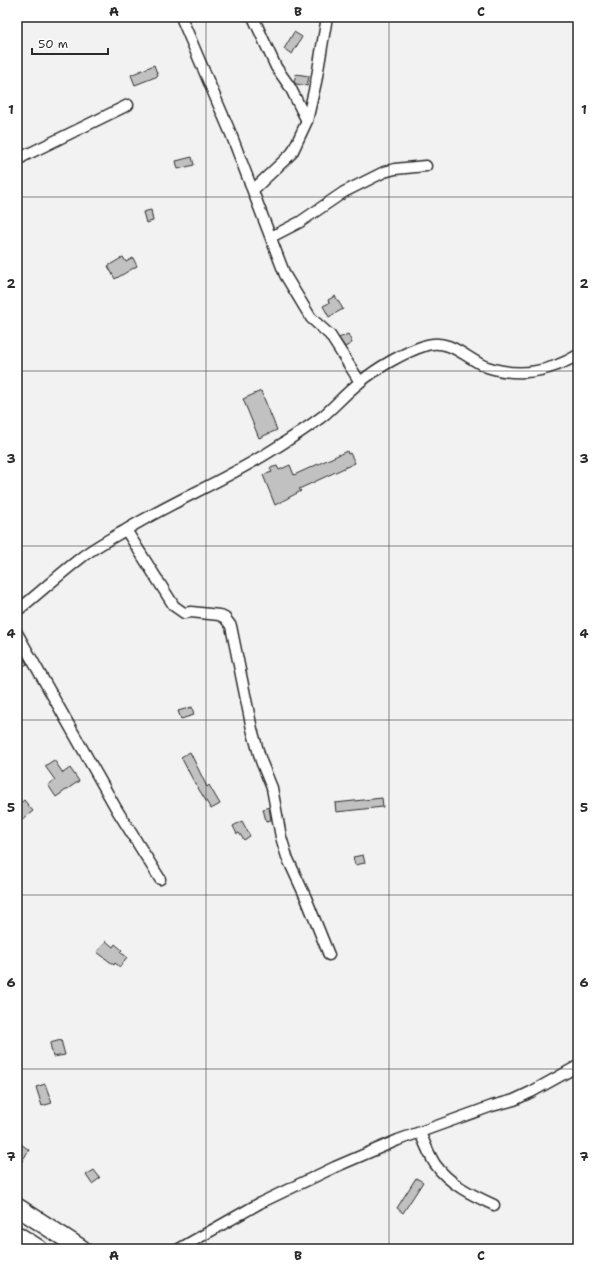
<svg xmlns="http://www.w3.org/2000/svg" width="595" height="1266" viewBox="0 0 595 1266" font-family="'Shantell Sans',sans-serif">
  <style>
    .building { fill: #c1c1c1; stroke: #2b2b2b }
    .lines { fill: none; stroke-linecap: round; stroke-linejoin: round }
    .minor-casing { stroke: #2b2b2b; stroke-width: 13 }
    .trunk-casing { stroke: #2b2b2b; stroke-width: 20 }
    .minor { stroke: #fff; stroke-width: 10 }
    .trunk { stroke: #fff; stroke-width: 17 }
    .grid { fill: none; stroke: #2b2b2b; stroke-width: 1; stroke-opacity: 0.55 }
    .neatline { fill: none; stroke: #2b2b2b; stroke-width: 1.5 }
    .grid-label { font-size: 13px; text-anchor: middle; font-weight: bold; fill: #2b2b2b }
  </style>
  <rect width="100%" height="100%" fill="#f2f2f2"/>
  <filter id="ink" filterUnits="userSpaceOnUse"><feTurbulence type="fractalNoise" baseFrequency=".025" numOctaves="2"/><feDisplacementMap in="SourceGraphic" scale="8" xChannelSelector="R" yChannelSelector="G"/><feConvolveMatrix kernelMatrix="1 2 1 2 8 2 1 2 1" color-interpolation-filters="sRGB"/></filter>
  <g filter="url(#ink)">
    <!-- building -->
    <path class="building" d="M294,32L302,37L292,54L284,49Z
      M154,65L158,76L135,85L131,75Z
      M296,74L309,76L307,86L296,84L294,82Z
      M192,157L194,165L178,169L176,161Z
      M151,210L153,221L146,223L143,212Z
      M123,257L126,262L133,258L137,266L115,279L108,266Z
      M335,296L343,309L329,317L323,306L329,303L328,300Z
      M348,334L352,343L345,347L339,338Z
      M261,391L277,430L259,438L243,399Z
      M347,451L348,454L350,453L355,463L299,489L301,491L275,505L263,475L272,472L270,468L277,466L279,470L290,465L294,475Z
      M17,646L27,664L17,670Z
      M192,707L194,715L181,719L178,711Z
      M190,752L207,787L209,785L220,804L211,809L193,780L181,757Z
      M54,760L63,773L70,768L79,781L56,797L48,785L55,780L45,766Z
      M382,798L383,807L336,812L335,803Z
      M24,800L33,811L17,824V806Z
      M269,807L271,820L266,821L263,809Z
      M242,821L250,836L244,840L239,833L237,834L233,826Z
      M363,855L365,863L355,865L353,857Z
      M106,941L113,947L115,944L122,950L120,952L127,957L120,967L115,963L114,965L97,952Z
      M61,1040L65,1055L53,1057L50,1043Z
      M45,1084L52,1103L42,1106L36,1087Z
      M17,1141L29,1150L17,1169Z
      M94,1170L100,1178L92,1184L86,1175Z
      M416,1178L423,1182L403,1213L397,1208Z"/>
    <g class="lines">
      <defs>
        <path id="minor" d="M181,17L231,134L285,275L311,318L330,335L360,382
          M307,121L316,82L327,17
          M17,161L24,156L128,105
          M253,190L292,153L307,121L290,87L276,67L253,17
          M271,237L300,222L344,192L384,172L395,169L426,166
          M126,530L174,606L184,613L191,612L219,615L225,618L231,626L252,729L261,761L272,788L281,837L287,857L306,898L329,955
          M17,611C39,593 60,574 82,557C95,547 110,539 124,531C173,501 226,480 274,449C290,439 307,428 323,416C335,406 346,393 359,383C377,368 404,352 427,345C450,338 468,360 487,367C520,378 549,372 578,355
          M17,633L117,810L160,879
          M420,1133C425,1143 429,1155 435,1164C449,1184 472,1195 494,1205
          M179,1249L260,1203L335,1167L398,1140L492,1106L514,1100L531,1092L578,1066"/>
        <path id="trunk" d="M17,1207L82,1249
          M17,1235L39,1249"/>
      </defs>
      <!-- minor casing -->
      <use href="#minor" class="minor-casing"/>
      <!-- trunk casing -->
      <use href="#trunk" class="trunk-casing"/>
      <!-- minor -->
      <use href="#minor" class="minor"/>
      <!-- trunk -->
      <use href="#trunk" class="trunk"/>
    </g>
  </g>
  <!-- grid -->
  <path class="grid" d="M206,17V1249M389,17V1249M17,197H578M17,371H578M17,546H578M17,720H578M17,895H578M17,1069H578"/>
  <!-- margin -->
  <rect width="595" height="1266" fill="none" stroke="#fff" stroke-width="44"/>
  <!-- scale -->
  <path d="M32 48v6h76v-6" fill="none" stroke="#2b2b2b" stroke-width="2"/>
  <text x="38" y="48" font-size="12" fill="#2b2b2b" stroke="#ffffff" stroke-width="3" paint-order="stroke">50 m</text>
  <rect x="22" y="22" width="551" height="1222" class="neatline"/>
  <g class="grid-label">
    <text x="114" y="16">A</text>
    <text x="298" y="16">B</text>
    <text x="481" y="16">C</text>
    <text x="11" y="114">1</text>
    <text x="584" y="114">1</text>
    <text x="11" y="288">2</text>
    <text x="584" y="288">2</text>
    <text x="11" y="463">3</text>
    <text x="584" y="463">3</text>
    <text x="11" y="638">4</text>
    <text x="584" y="638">4</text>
    <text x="11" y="812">5</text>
    <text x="584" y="812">5</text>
    <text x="11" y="987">6</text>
    <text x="584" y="987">6</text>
    <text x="11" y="1161">7</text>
    <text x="584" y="1161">7</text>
    <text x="114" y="1260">A</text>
    <text x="298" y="1260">B</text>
    <text x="481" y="1260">C</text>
  </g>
</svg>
